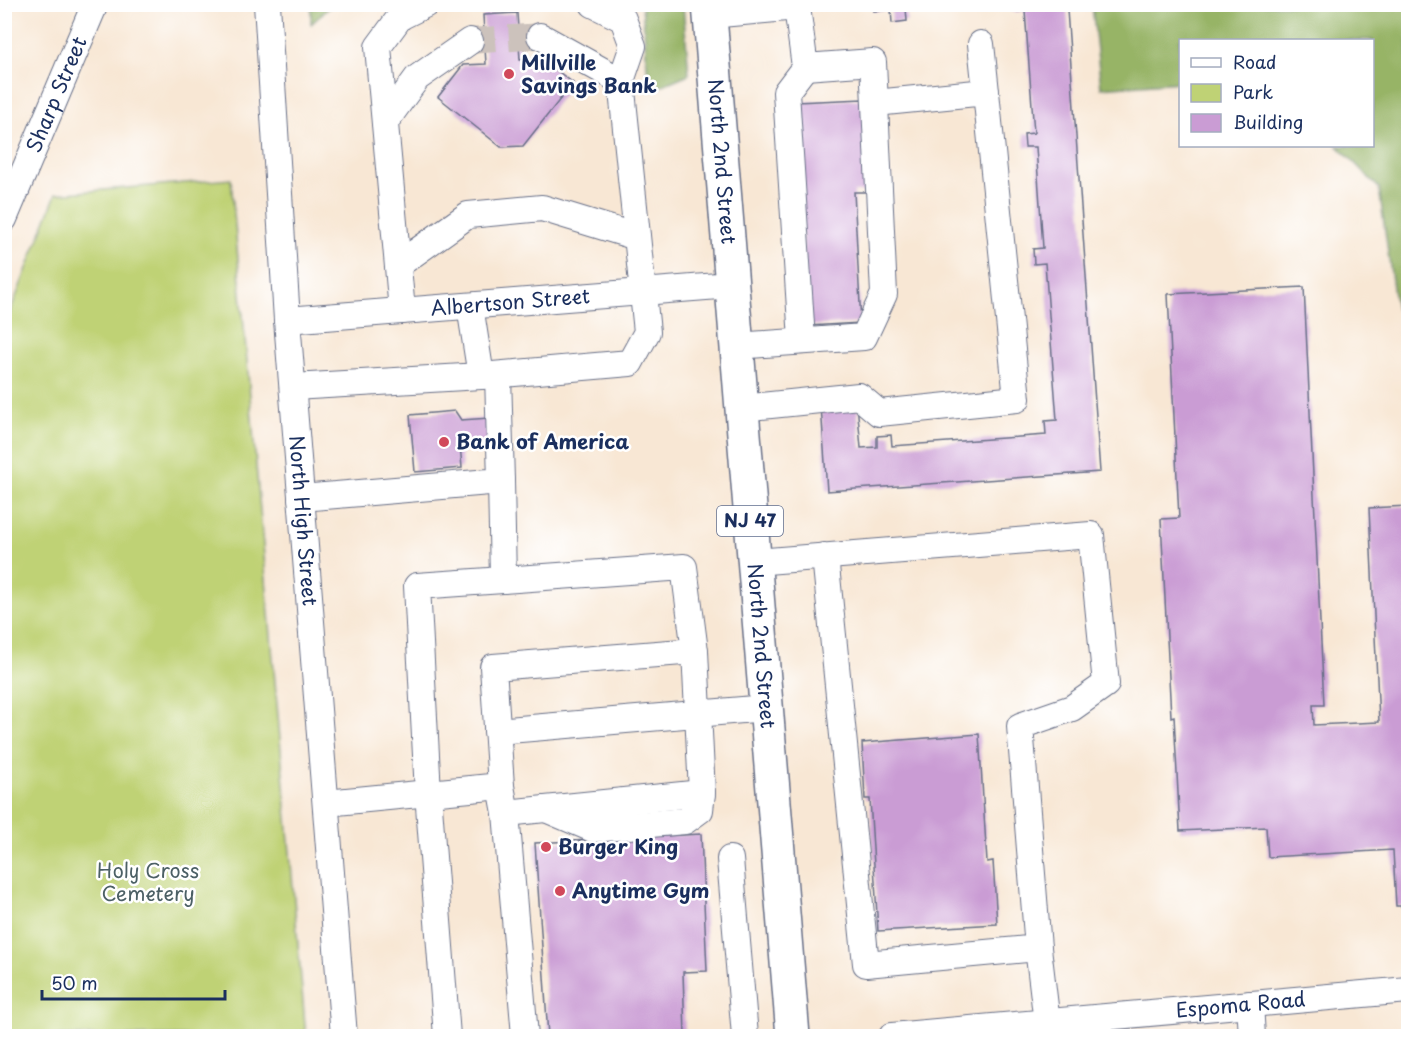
<svg xmlns="http://www.w3.org/2000/svg" width="1413" height="1041" viewBox="0 0 1413 1041" font-family="'Playpen Sans',sans-serif">
  <style>
    .green { fill: #bfd275; stroke: #6d806a; stroke-width: 1.5 }
    .forest { fill: #97b466; stroke: #597262; stroke-width: 1.5 }
    .building { fill: #ca9cd4 }
    .lines { fill: none; stroke-linecap: round; stroke-linejoin: round }
    .minor-tunnel { stroke: #ccc2bc; stroke-width: 26; stroke-dasharray: 26 13; stroke-linecap: butt }
    .minor-casing { stroke: #686f87; stroke-width: 28 }
    .major-casing { stroke: #686f87; stroke-width: 36 }
    .minor { stroke: #fff; stroke-width: 26 }
    .major { stroke: #fff; stroke-width: 33 }
    .poi-dot { fill: #d1495b; stroke: #fff; stroke-width: 2 }
    .labels { text-anchor: middle; stroke-width: 5; stroke-linejoin: round; paint-order: stroke }
    .shield { fill: #fff; stroke: #5f6d8e; stroke-width: 1.5 }
    .shield-label { font-size: 18px; font-weight: bold; fill: #1b2f5e }
    .poi-label { font-size: 20px; font-weight: bold; fill: #1b2f5e; stroke: #fff; text-anchor: start }
    .street-label { font-size: 20px; fill: #1b2f5e; stroke: #fff }
    .park-label { font-size: 20px; fill: #4c6065; stroke: #fff }
  </style>
  <rect width="100%" height="100%" fill="#fff"/>
  <filter id="ink" filterUnits="userSpaceOnUse"><feTurbulence type="fractalNoise" baseFrequency=".0167" numOctaves="2"/><feDisplacementMap in="SourceGraphic" scale="12" xChannelSelector="R" yChannelSelector="G"/><feConvolveMatrix kernelMatrix="1 2 1 2 8 2 1 2 1" color-interpolation-filters="sRGB"/></filter>
  <filter id="wash" filterUnits="userSpaceOnUse"><feTurbulence type="fractalNoise" baseFrequency=".008" numOctaves="4" result="noise"/><feDisplacementMap in="SourceGraphic" scale="24" xChannelSelector="R" yChannelSelector="G"/><feGaussianBlur stdDeviation="1.35" result="paint"/><feColorMatrix in="noise" values="0 0 0 0 0 0 0 0 0 0 0 0 0 0 0 0 0 1.4 0 .05"/><feComposite in="paint" operator="in"/></filter>
  <g filter="url(#wash)">
    <rect width="100%" height="100%" fill="#f8e7d4"/>
    <!-- green -->
    <path class="green" d="M231,179L306,1036H5V325L56,194Z"/>
    <!-- forest -->
    <path class="forest" d="M311,5V4L332,5L311,24Z
      M642,5H683L689,74L649,91Z
      M1092,5H1408V306L1396,309L1379,188L1338,146H1372V40H1180V82L1101,88Z"/>
    <g id="blocks">
      <!-- building -->
      <path class="building" d="M873,4H933V6L906,8L907,21L892,23L891,10L873,11Z
        M1011,4H1076V10H1067L1100,472L827,491L821,406L857,404L861,448L877,447V436L891,435L892,446L1046,435L1045,421L1057,420L1045,263L1034,264L1033,249L1043,248L1036,147H1025L1024,134L1034,133L1025,11L1012,12Z
        M517,13L520,60L542,59L573,83L523,146L501,147L438,97L463,65L486,64L483,15Z
        M863,99L868,192H854L861,323L807,326L796,102Z
        M1304,287L1324,705H1313L1314,725L1379,722L1369,508L1408,506V906H1396L1393,850L1268,857L1266,827L1180,831L1174,716L1171,717L1161,519L1179,518L1168,294Z
        M455,411L461,420L490,418L492,441L460,444L462,468L415,472L410,415Z
        M979,734L987,862L993,861L997,924L878,931L870,799H865L862,743Z
        M701,834L707,971L683,972L685,1036H548L535,843Z"/>
    </g>
  </g>
  <g filter="url(#ink)">
    <use href="#blocks" fill-opacity="0" stroke="#686f87" stroke-width="1.5"/>
    <g class="lines">
      <!-- minor-tunnel -->
      <path class="minor-tunnel" d="M470,41L540,36"/>
      <defs>
        <g id="minor">
          <path id="s1" d="M267,4L287,320L344,1036"/>
          <path d="M710,15L797,7L805,67L873,62L884,294L864,337L736,346"/>
          <path d="M540,36L621,81"/>
          <path d="M981,44L986,92"/>
          <path d="M385,122L417,78L470,41"/>
          <path id="s2" d="M4,219L95,4"/>
          <path d="M398,265L468,215L542,208L637,237"/>
          <path d="M470,306L481,376"/>
          <path d="M402,311L378,47L400,17L426,4"/>
          <path id="s3" d="M287,320L731,285"/>
          <path d="M802,340L786,92L805,67"/>
          <path d="M293,387L481,376L630,363L647,332L621,81L633,46L623,19L593,4"/>
          <path d="M741,408L859,396L879,413L1017,399L986,92L875,103"/>
          <path d="M501,481L503,580L684,567L695,651"/>
          <path d="M301,498L501,481L498,375"/>
          <path d="M754,562L1091,535L1106,684L1072,708L1020,726L1038,948L866,964L825,556"/>
          <path d="M497,731L766,708"/>
          <path d="M501,786L506,813L525,1036"/>
          <path d="M326,803L501,786L493,667L695,651L702,793L700,810L685,821L593,829L546,809"/>
          <path d="M506,813L702,793"/>
          <path d="M730,859L745,1036"/>
          <path d="M1038,948L1047,1023"/>
          <path d="M1250,1004L1252,1036"/>
          <path d="M447,1036L428,793L417,586L503,580"/>
          <path id="s4" d="M892,1036L1408,990"/>
        </g>
        <g id="major">
          <path id="s5" d="M709,4L793,1036"/>
        </g>
      </defs>
      <!-- minor casing -->
      <use href="#minor" class="minor-casing"/>
      <!-- major casing -->
      <use href="#major" class="major-casing"/>
      <!-- minor -->
      <use href="#minor" class="minor"/>
      <!-- major -->
      <use href="#major" class="major"/>
    </g>
  </g>
  <!-- markers -->
  <g class="poi-dot">
    <circle cx="509" cy="74" r="6"/>
    <circle cx="444" cy="442" r="6"/>
    <circle cx="546" cy="847" r="6"/>
    <circle cx="560" cy="891" r="6"/>
  </g>
  <g class="labels">
    <!-- shield labels -->
    <rect class="shield" x="717" y="506" width="66" height="30" rx="4.5"/>
    <g class="shield-label">
      <text x="750" y="527">NJ 47</text>
    </g>
    <!-- poi labels -->
    <g class="poi-label">
      <text x="521" y="70">Millville<tspan x="521" dy="23">Savings Bank</tspan></text>
      <text x="456" y="449">Bank of America</text>
      <text x="558" y="854">Burger King</text>
      <text x="572" y="898">Anytime Gym</text>
    </g>
    <!-- street labels -->
    <g class="street-label">
      <text dy="7" stroke="none"><textPath href="#s2" startOffset="135">Sharp Street</textPath></text>
      <text dy="7" stroke="none"><textPath href="#s5" startOffset="158">North 2nd Street</textPath></text>
      <text dy="7" stroke="none"><textPath href="#s3" startOffset="224">Albertson Street</textPath></text>
      <text dy="7" stroke="none"><textPath href="#s1" startOffset="518">North High Street</textPath></text>
      <text dy="7" stroke="none"><textPath href="#s5" startOffset="644">North 2nd Street</textPath></text>
      <text dy="7" stroke="none"><textPath href="#s4" startOffset="350">Espoma Road</textPath></text>
    </g>
    <!-- park labels -->
    <g class="park-label">
      <text x="148" y="878">Holy Cross<tspan x="148" dy="23">Cemetery</tspan></text>
    </g>
  </g>
  <!-- margin -->
  <rect width="1413" height="1041" fill="none" stroke="#fff" stroke-width="24"/>
  <!-- legend -->
  <rect x="1179" y="39" width="195" height="108" fill="#ffffff" stroke="#a4acbf" stroke-width="1.5"/>
  <rect x="1191" y="58" width="30" height="9" fill="#ffffff" stroke="#a4acbf" stroke-width="1.5"/>
  <text x="1233" y="69" font-size="18" fill="#1b2f5e">Road</text>
  <rect x="1191" y="84" width="30" height="18" fill="#bfd275" stroke="#a4acbf" stroke-width="1.5"/>
  <text x="1233" y="99" font-size="18" fill="#1b2f5e">Park</text>
  <rect x="1191" y="114" width="30" height="18" fill="#ca9cd4" stroke="#a4acbf" stroke-width="1.5"/>
  <text x="1233" y="129" font-size="18" fill="#1b2f5e">Building</text>
  <!-- scale -->
  <path d="M42 990v9h183v-9" fill="none" stroke="#1b2f5e" stroke-width="3"/>
  <text x="51" y="990" font-size="18" fill="#1b2f5e" stroke="#ffffff" stroke-width="4.5" paint-order="stroke">50 m</text>
</svg>
